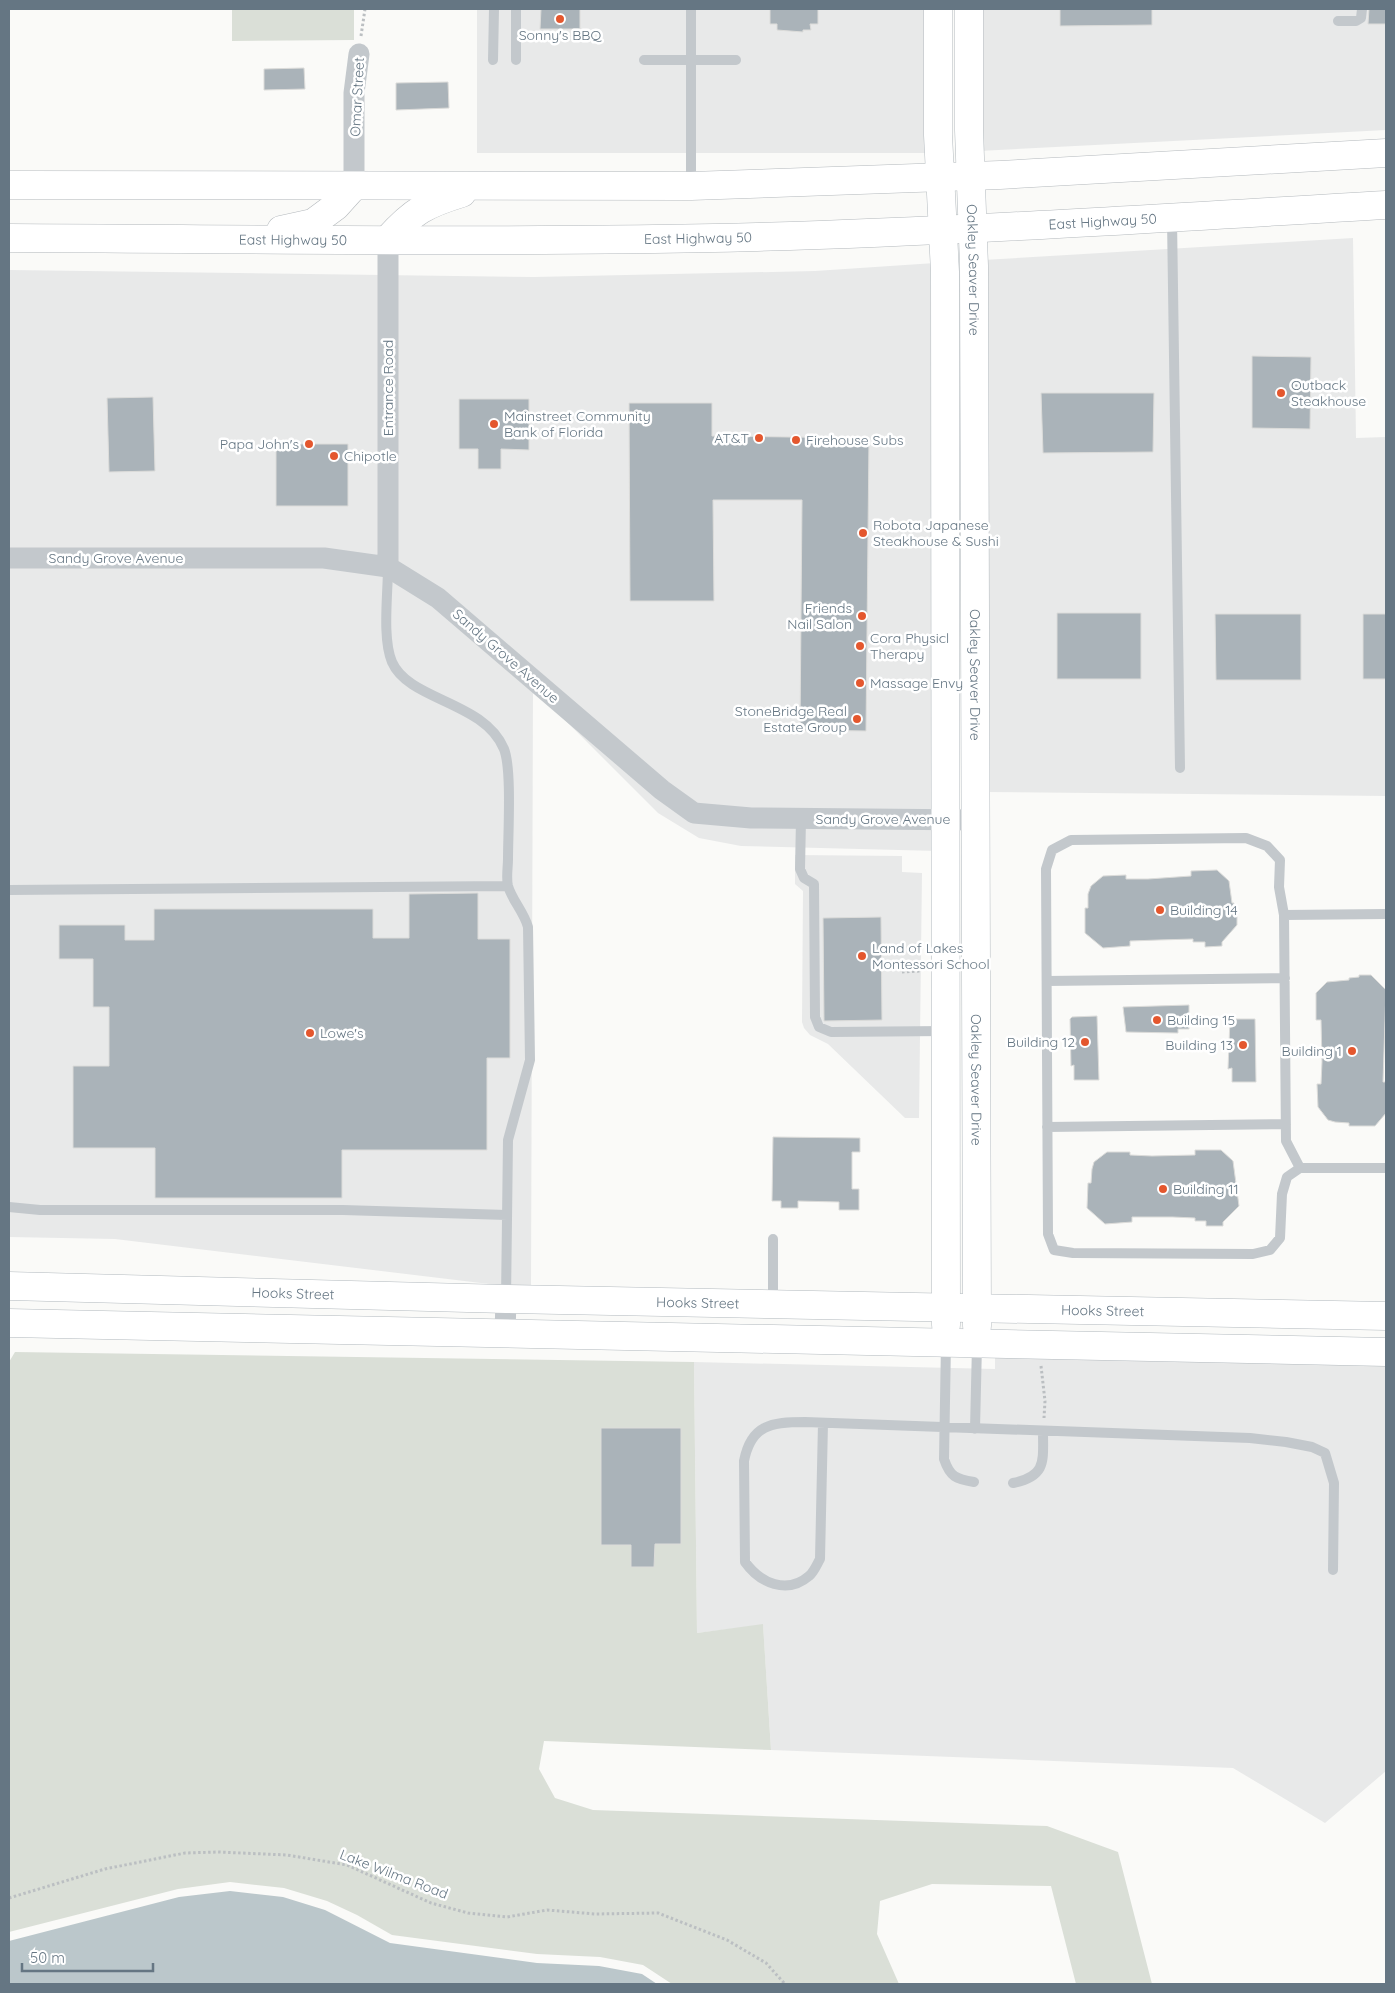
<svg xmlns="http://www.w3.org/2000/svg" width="1395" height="1993" viewBox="0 0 1395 1993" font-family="Quicksand,sans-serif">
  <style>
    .built { fill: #e8e9e9 }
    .green { fill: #dadfd7 }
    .water { fill: #bbc7cb }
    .building { fill: #aab3b9; stroke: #dcdcda }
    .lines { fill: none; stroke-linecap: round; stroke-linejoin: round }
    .secondary-casing { stroke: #b3babf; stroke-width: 29 }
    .highway-casing { stroke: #b4b9bd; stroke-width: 29 }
    .path { stroke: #bbbfc2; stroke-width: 3; stroke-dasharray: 2.5 2.5; stroke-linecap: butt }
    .lane { stroke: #c3c8cc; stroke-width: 10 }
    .street { stroke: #c3c8cc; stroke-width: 21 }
    .secondary { stroke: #fff; stroke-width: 28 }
    .highway { stroke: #fff; stroke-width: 28 }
    .poi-dot { fill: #e4572e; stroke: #fff; stroke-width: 2 }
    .labels { text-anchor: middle; stroke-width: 5; stroke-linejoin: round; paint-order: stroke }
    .poi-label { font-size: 14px; fill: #657683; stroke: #fff; text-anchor: start }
    .street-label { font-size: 14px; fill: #657683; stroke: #fff }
  </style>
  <rect width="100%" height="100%" fill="#fafaf8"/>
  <!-- built -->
  <path class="built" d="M477,9H925L927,153H477Z
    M978,9H1386V130L979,151Z
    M1353,238L1356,438L1386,437V796L986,792L983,260Z
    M935,263L938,851L741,846L699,838L658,813L533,688L531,1289L115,1239L9,1237V270L534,277L815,271Z
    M795,855L902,856V872L922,873L919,1118H905L828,1044L810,1035L804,1028L802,1022L803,891L795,884Z
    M995,1353L1386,1362V1771L1325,1823L1233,1768L771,1750L763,1625L697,1633L694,1362L995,1369Z"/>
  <!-- green -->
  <path class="green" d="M232,9H354V40L232,41Z
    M15,1352L694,1362L697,1633L763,1624L771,1750L544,1741L539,1769L555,1798L593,1810L1047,1826L1118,1852L1152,1984H1076L1051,1886L932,1884L880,1901L877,1934L899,1984H672L643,1965L600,1957L537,1954L392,1935L357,1915L327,1901L284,1888L230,1882L178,1889L9,1932V1362Z"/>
  <!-- water -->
  <path class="water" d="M230,1891L283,1897L325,1910L390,1943L537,1963L599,1966L642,1974L657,1984H9V1941L179,1897Z"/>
  <!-- building -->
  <path class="building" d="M541,9H580V29H540Z
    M770,9H818V24H810L811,30H803V32L777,30V24H770Z
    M1060,9H1152V25L1060,26Z
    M1369,9H1386V24H1368Z
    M304,68L305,89L264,90V69Z
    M448,82L449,108L396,110V83Z
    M1252,356L1311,357L1310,429L1252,428Z
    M1041,393H1154L1153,452L1043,453Z
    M153,397L155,471L109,472L107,398Z
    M459,399H529V450L501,449V469H478V449H459Z
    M629,403H712V436L869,438L866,731L800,730L802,500H713L714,601H630Z
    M276,444H348V506H276Z
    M1057,613H1141V679H1057Z
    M1215,614H1301V680H1216Z
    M1363,614H1386V679H1363Z
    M1217,870L1229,881L1232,903H1234V913H1237V925L1222,942V946L1205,947V942H1193V939L1158,940L1130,941V946L1103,948L1085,933V908H1088V894L1091,886L1103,876L1126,875V879H1148L1191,876V871Z
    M478,893V939H510V1058H487V1150H342V1198H155V1148H73V1066H109V1007H93V959H59V925H125V940H154V909H373V938H409V894Z
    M881,917L882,1020L824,1021L823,918Z
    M1359,975H1371L1386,990L1383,1082H1386V1113L1375,1126H1349V1123L1335,1122L1328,1120L1318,1107L1317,1084H1321L1322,1062L1321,1020H1316V993L1327,982L1349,980V978L1359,977Z
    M1189,1005V1029H1178V1033L1126,1032L1123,1007Z
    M1097,1016L1099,1080H1074V1065L1071,1066L1070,1019L1072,1017Z
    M1230,1019H1255L1256,1082H1232V1068L1228,1069Z
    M773,1137L860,1138V1152H852V1189H859V1210H839V1202L798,1201V1208H781V1201H772Z
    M1195,1150H1221L1233,1161L1239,1206L1223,1222V1226H1206V1221H1195V1218L1173,1217H1132V1222L1105,1224L1087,1208L1088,1183H1091L1092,1169L1094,1162L1107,1152H1130V1155L1152,1156L1195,1155Z
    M601,1428H681V1544H655L654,1567H631V1545H601Z"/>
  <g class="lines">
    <defs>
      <g id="secondary">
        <path d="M938,9V135L945,272L946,1325"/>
        <path id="s1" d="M969,9V130L974,266L977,1326"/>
        <path id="s2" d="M9,1286L506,1299L1386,1316"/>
        <path d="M9,1323L1386,1352"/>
      </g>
      <g id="highway">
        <path d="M9,185L691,186L1000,175L1386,153"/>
        <path d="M281,230L313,223L336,206L354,186"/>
        <path id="s3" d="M9,238C258,239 508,243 757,237C967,231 1177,217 1386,205"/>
        <path d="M388,239C413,211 426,204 462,193"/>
      </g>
    </defs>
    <!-- secondary casing -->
    <use href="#secondary" class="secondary-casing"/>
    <!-- highway casing -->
    <use href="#highway" class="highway-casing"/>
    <!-- path -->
    <path class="path" d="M361,36L365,9
      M902,972L922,971
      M1041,1366L1045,1401L1044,1418
      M9,1898L105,1869L185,1853L218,1852L287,1855L347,1865L431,1903L468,1913L507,1917L547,1910L595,1914L658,1913L727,1940L766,1963L785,1984"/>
    <!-- lane -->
    <path class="lane" d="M1338,21H1356L1361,18L1362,9
      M493,60L494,9
      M516,60V9
      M644,60H736
      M691,185V9
      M1172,219L1180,768
      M388,567C388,594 382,638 392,662C409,701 484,701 504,749C512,769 508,834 508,859C508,867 506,878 508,886C512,900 524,912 528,927L530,1060L508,1140L506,1299
      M801,819L800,869L804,878L814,884L815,1017L819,1027L831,1032L945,1031
      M9,890L508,886
      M1386,914L1284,915L1286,1141L1300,1168H1386
      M1284,915L1279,887L1280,860L1267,846L1246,838L1071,840L1052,850L1046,869L1048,1234L1054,1250L1073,1253L1253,1254L1270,1250L1280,1238L1282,1194L1287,1177L1300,1168
      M1047,981L1285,978
      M1047,1127L1286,1124
      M9,1207L40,1210H343L507,1215
      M773,1302V1239
      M946,1343L944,1459C950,1477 956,1479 974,1482
      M823,1423L820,1559C817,1564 814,1572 809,1576C787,1595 760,1583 745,1562L744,1461C751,1425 771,1422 805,1422L1250,1438L1286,1442L1312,1447L1325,1453L1334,1483L1333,1570
      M975,1429L977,1345
      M1013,1483C1047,1476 1043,1461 1043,1431"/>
    <!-- street -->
    <path class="street" d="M354,186V93L359,54
      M9,558H324L388,567L438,598L662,790L694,813L751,818L976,820
      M388,567V239
      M505,1334L506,1299"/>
    <!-- secondary -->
    <use href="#secondary" class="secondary"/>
    <!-- highway -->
    <use href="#highway" class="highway"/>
  </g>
  <!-- markers -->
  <g class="poi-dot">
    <circle cx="560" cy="19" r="5"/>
    <circle cx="1281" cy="393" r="5"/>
    <circle cx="494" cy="424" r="5"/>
    <circle cx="759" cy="438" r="5"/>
    <circle cx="796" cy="440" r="5"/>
    <circle cx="309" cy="444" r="5"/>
    <circle cx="334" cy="456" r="5"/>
    <circle cx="863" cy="533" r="5"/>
    <circle cx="862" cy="616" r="5"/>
    <circle cx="860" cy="646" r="5"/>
    <circle cx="860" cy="683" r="5"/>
    <circle cx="857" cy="719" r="5"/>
    <circle cx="1160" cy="910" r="5"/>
    <circle cx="862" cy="956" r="5"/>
    <circle cx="1157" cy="1020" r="5"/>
    <circle cx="310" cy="1033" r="5"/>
    <circle cx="1085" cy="1042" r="5"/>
    <circle cx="1243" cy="1045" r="5"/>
    <circle cx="1352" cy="1051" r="5"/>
    <circle cx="1163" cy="1189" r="5"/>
  </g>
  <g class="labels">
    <!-- poi labels -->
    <g class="poi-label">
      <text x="560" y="40" text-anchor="middle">Sonny's BBQ</text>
      <text x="1291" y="390">Outback<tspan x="1291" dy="16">Steakhouse</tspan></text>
      <text x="504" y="421">Mainstreet Community<tspan x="504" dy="16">Bank of Florida</tspan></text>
      <text x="749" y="443" text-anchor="end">AT&amp;T</text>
      <text x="806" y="445">Firehouse Subs</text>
      <text x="299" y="449" text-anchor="end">Papa John's</text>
      <text x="344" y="461">Chipotle</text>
      <text x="873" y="530">Robota Japanese<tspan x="873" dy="16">Steakhouse &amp; Sushi</tspan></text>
      <text x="852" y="613" text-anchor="end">Friends<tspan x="852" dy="16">Nail Salon</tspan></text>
      <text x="870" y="643">Cora Physicl<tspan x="870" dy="16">Therapy</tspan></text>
      <text x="870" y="688">Massage Envy</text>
      <text x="847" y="716" text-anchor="end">StoneBridge Real<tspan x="847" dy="16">Estate Group</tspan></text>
      <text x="1170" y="915">Building 14</text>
      <text x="872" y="953">Land of Lakes<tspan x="872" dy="16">Montessori School</tspan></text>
      <text x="1167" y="1025">Building 15</text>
      <text x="320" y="1038">Lowe's</text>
      <text x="1075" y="1047" text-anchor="end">Building 12</text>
      <text x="1233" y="1050" text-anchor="end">Building 13</text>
      <text x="1342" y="1056" text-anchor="end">Building 1</text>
      <text x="1173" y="1194">Building 11</text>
    </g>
    <!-- street labels -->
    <g class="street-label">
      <text transform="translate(357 97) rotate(-87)" y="5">Omar Street</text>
      <text dy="5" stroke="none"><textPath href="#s3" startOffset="1094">East Highway 50</textPath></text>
      <text dy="5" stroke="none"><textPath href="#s3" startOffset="689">East Highway 50</textPath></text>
      <text dy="5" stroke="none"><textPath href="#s3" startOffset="284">East Highway 50</textPath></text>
      <text dy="5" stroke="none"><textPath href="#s1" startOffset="261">Oakley Seaver Drive</textPath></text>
      <text transform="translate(388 388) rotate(-90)" y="5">Entrance Road</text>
      <text x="116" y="563">Sandy Grove Avenue</text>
      <text transform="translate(506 656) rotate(41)" y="5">Sandy Grove Avenue</text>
      <text dy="5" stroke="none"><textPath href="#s1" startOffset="666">Oakley Seaver Drive</textPath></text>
      <text x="883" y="824">Sandy Grove Avenue</text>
      <text dy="5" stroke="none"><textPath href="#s1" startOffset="1071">Oakley Seaver Drive</textPath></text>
      <text dy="5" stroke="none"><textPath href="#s2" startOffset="284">Hooks Street</textPath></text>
      <text dy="5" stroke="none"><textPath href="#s2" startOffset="689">Hooks Street</textPath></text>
      <text dy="5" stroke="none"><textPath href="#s2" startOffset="1094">Hooks Street</textPath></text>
      <text transform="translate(394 1874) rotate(21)" y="5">Lake Wilma Road</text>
    </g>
  </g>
  <!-- border -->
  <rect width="1395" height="1993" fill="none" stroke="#657683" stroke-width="20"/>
  <!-- scale -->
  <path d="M22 1963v8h131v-8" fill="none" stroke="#657683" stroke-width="2.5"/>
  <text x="30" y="1963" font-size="15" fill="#657683" stroke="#ffffff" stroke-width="4" paint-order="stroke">50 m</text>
</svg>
